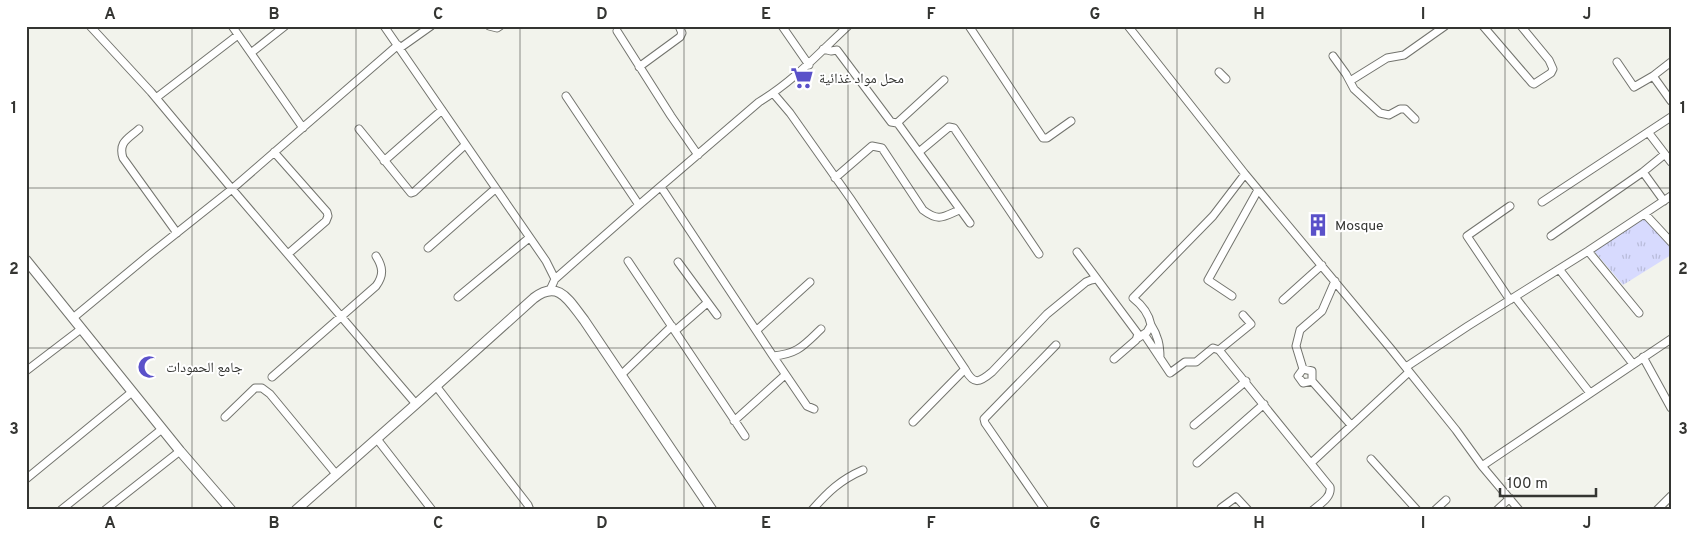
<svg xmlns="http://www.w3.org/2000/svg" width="1697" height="536" viewBox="0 0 1697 536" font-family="Overpass,'Noto Naskh Arabic',sans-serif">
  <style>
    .grass { fill: url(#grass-tufts) }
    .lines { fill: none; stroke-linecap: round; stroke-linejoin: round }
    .minor-casing { stroke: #73746e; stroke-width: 9 }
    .tertiary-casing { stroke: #73746e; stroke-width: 11 }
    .minor { stroke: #fff; stroke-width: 7 }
    .tertiary { stroke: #fff; stroke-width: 9 }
    .grid { fill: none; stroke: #343532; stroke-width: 1; stroke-opacity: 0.55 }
    .labels { text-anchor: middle; stroke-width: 4; stroke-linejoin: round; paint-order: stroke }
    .poi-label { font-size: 14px; fill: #343532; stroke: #fff; text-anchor: start }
    .neatline { fill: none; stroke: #343532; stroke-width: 2 }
    .grid-label { font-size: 16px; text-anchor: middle; font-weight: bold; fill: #343532 }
  </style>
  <defs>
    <pattern id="grass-tufts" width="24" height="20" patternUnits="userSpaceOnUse" patternTransform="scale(1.25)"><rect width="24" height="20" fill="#d7dafe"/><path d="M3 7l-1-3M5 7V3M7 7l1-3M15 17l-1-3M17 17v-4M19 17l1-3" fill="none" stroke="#b9bcda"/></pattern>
  </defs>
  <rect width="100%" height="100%" fill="#f2f3ec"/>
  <!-- grass -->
  <path class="grass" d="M1643,216L1671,248V255L1623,285L1594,251Z"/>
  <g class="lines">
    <defs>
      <path id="minor" d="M90,26L151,92L232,189L416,404
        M232,26L303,128
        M384,26L546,261L555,279
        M489,26L497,28L500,26
        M782,26L809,65
        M969,26L1043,138H1047L1071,121
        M1128,26L1245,174L1391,349L1456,430L1482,466L1519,510
        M1483,26L1532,83L1534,84L1551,73L1553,69L1549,60L1521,26
        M617,31L671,116L698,155
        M400,48L431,26
        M823,49L831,51L837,50L891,122L897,123L899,125L970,223
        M251,53L285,26
        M1333,56L1346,74L1354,89L1380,113L1389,115L1400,109H1405L1415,119
        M1617,62L1634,87L1653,76L1671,101
        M639,67L680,37L682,33L679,26
        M1219,72L1226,79
        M1653,76L1671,62
        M1350,81L1387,58L1404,55L1445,26
        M773,93L790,113L850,198L965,369L913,422
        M566,96L639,205
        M156,98L238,35
        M897,123L944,80
        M139,129C128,139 118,142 123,158L177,233
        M359,129L411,193L414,192L465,145
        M1648,132L1671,162
        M274,152L327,212L328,216L326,221L288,254
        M919,152L949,127L954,128L1039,254
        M384,161L442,110
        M1643,172L1665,154
        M835,178L872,146L882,148L923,210C939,222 943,217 959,210
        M661,187L773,356C798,354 804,345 821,329
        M1542,202L1671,117
        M1645,214L1671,242
        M1551,236L1643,172L1664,201
        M428,248L495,189
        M1588,251L1639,313
        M1077,252L1138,334L1136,340L1114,359
        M628,261L745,436
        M678,262L717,315
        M1559,269L1633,364
        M550,290L555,279L639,205L759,102C794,81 819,53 848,26
        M1232,296L1208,280L1258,190
        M458,297L529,238
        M1515,297L1590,393
        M1283,300L1322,265
        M1510,300L1467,236L1510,206
        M73,318L149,255L232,189L398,45
        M1151,325C1158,336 1160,345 1160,358
        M757,330L810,282
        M675,331L707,303
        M1144,334L1170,373L1185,362H1196L1213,348L1219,350L1330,487C1332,497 1320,504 1313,510
        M1138,338L1147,332L1151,325C1149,314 1142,305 1133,298L1213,216L1245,174
        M1219,350L1251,324L1243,315
        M773,356L807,406L814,409
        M1643,357L1671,408
        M1406,367L1468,326L1588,251L1671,196
        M965,369C974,386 980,382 992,372L1047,314L1086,282L1091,280L1096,279
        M1303,369L1296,346L1300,330L1322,311L1335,281
        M1303,369L1312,371V381L1303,383L1298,376Z
        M26,371L81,329
        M621,375L672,326
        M272,377L376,286C384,275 383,267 376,256
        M1312,381L1351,425
        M436,386L528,505L530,510
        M225,417L255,388H262L270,394L336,474
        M734,421L785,375
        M1194,425L1246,381
        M377,439L432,510
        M1371,459L1417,510
        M1197,463L1264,404
        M1311,463L1409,372
        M1482,466L1671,339
        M26,479L132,392
        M1221,508L1236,497L1248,510
        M61,510L162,429
        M105,510L180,451
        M812,510C828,492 840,480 863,470
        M1045,510L985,423L984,419L1056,345
        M1435,510L1446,500
        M1497,510L1510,498
        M1657,510L1671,496"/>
      <path id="tertiary" d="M26,260L180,451L231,510
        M296,510L416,404L534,298C559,279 569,301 584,320L712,510"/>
    </defs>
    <!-- minor casing -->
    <use href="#minor" class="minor-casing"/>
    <!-- tertiary casing -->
    <use href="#tertiary" class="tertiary-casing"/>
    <!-- minor -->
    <use href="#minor" class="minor"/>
    <!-- tertiary -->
    <use href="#tertiary" class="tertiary"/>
  </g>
  <!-- grid -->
  <path class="grid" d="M192,26V510M356,26V510M520,26V510M684,26V510M848,26V510M1013,26V510M1177,26V510M1341,26V510M1505,26V510M26,188H1671M26,348H1671"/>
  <!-- icons -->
  <defs>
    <symbol id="supermarket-bare" viewBox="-9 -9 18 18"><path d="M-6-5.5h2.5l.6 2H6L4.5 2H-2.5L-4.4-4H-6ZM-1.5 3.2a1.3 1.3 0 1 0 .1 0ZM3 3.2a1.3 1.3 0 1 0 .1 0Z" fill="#5a51c9" stroke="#fff" stroke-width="2.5" paint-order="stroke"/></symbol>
    <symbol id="building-bare" viewBox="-9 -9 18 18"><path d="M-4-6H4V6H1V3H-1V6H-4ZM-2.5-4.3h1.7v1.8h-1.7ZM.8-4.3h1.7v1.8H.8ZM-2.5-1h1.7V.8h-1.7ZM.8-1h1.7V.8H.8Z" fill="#5a51c9" stroke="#fff" stroke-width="2.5" paint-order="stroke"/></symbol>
    <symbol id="mosque-bare" viewBox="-9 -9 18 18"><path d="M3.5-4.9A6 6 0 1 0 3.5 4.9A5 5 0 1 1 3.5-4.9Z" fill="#5a51c9" stroke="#fff" stroke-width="2.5" paint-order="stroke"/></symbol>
  </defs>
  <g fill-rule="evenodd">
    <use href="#supermarket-bare" x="786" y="62" width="32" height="32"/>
    <use href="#building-bare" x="1302" y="209" width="32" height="32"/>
    <use href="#mosque-bare" x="133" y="351" width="32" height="32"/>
  </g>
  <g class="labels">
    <!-- poi labels -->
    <g class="poi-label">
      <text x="819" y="83">محل مواد غذائية</text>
      <text x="1335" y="230">Mosque</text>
      <text x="166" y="372">جامع الحمودات</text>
    </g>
  </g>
  <!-- border -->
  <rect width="1697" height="536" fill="none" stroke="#ffffff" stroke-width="55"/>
  <!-- scale -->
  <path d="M1500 488v8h96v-8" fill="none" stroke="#343532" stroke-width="2.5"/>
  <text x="1507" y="488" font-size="15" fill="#343532" stroke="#ffffff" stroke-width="4" paint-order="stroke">100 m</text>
  <rect x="28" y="28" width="1642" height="480" class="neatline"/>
  <g class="grid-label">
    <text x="110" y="19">A</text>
    <text x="274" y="19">B</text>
    <text x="438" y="19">C</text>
    <text x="602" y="19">D</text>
    <text x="766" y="19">E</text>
    <text x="931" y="19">F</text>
    <text x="1095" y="19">G</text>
    <text x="1259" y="19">H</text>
    <text x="1423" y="19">I</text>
    <text x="1587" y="19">J</text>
    <text x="14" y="113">1</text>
    <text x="1683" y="113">1</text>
    <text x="14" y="274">2</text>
    <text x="1683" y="274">2</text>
    <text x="14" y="434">3</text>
    <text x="1683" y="434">3</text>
    <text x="110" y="528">A</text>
    <text x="274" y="528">B</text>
    <text x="438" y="528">C</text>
    <text x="602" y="528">D</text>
    <text x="766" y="528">E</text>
    <text x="931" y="528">F</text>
    <text x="1095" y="528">G</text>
    <text x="1259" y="528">H</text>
    <text x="1423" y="528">I</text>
    <text x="1587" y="528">J</text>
  </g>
</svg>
